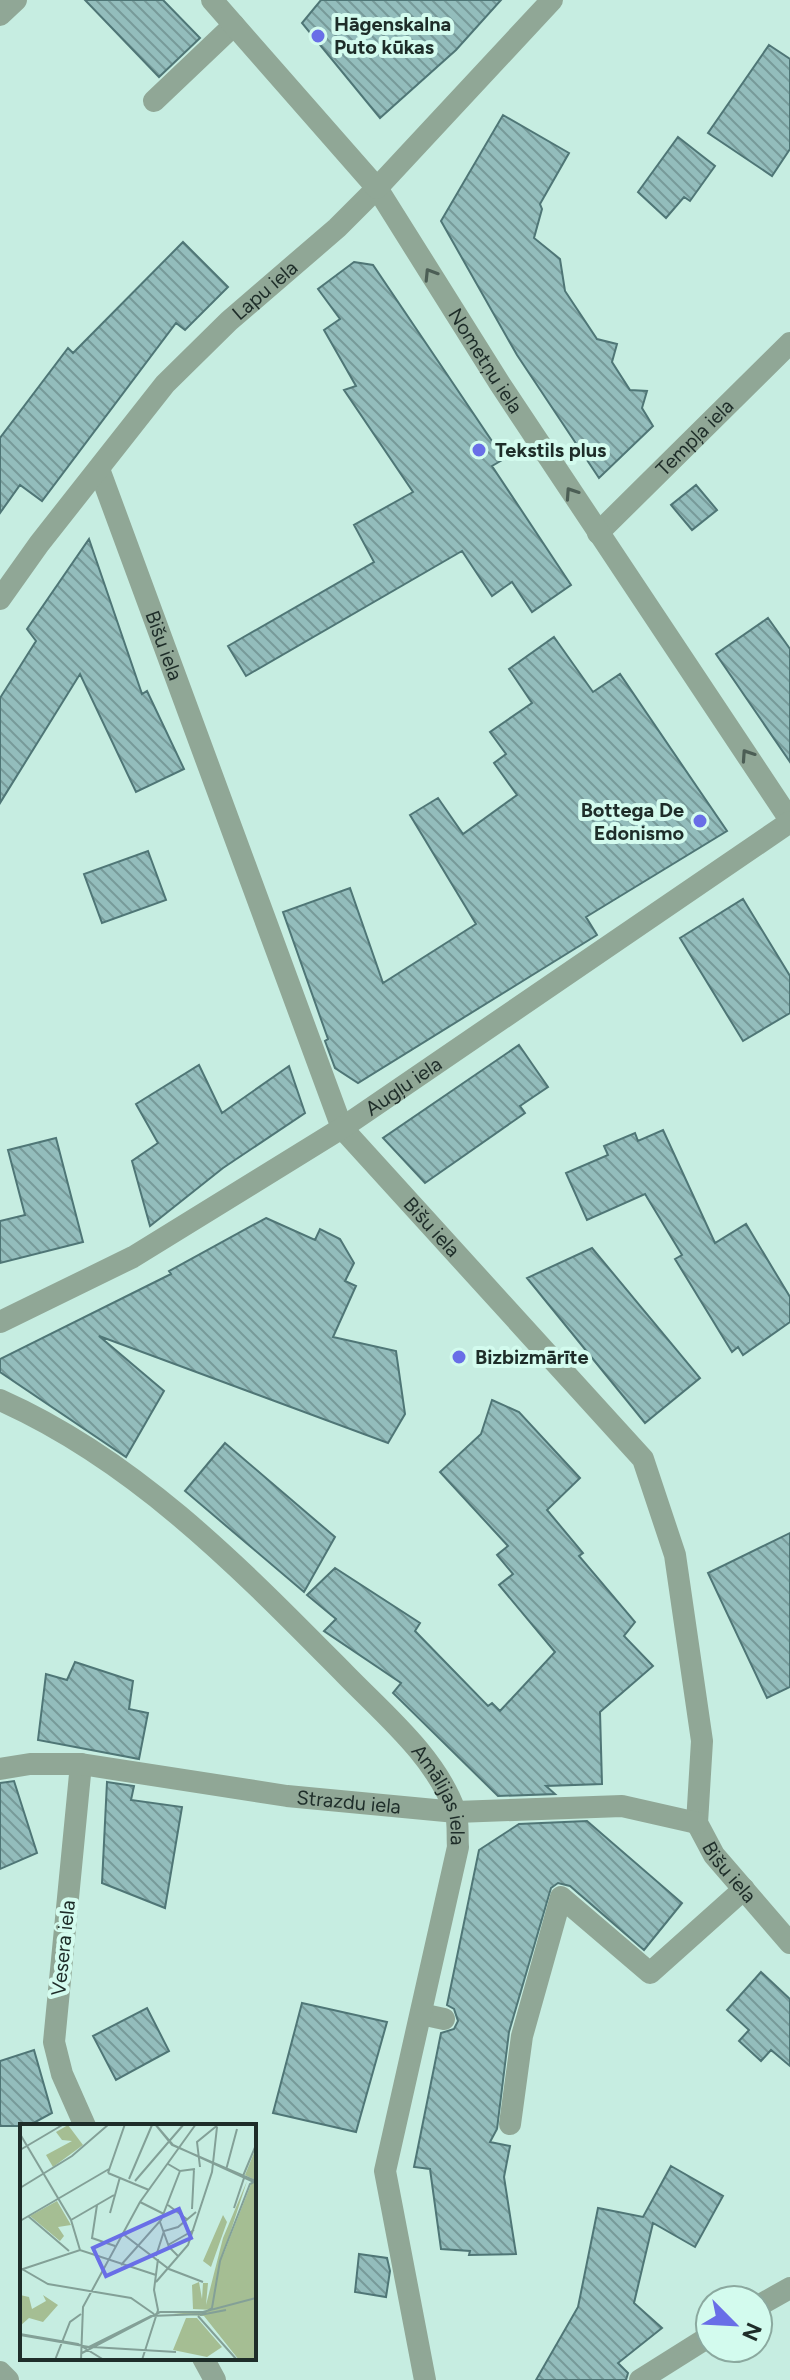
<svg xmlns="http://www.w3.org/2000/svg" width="790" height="2380" viewBox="0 0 790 2380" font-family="Figtree,sans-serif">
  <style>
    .building { fill: url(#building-back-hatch); stroke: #4f7676; stroke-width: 2 }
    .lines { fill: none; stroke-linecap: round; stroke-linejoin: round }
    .service { stroke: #90a796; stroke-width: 22 }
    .minor { stroke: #90a796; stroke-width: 22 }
    .tertiary { stroke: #90a796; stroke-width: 22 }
    .oneway { stroke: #4c5e55 }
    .poi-dot { fill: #696ee7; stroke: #d3fbee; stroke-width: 3 }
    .labels { text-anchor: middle; stroke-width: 8; stroke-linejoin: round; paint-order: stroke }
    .poi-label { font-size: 20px; font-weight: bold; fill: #1e2d29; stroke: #d3fbee; text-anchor: start }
    .street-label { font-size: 20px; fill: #1e2d29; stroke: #d3fbee }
    .inset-road { fill: none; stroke: #83a097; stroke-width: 2 }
    .view { fill: #696ee7; fill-opacity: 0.15; stroke: #696ee7; stroke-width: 4 }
    .inset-edge { fill: none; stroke: #1e2d29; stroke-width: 4 }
  </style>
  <defs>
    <pattern id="building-back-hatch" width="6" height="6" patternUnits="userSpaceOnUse" patternTransform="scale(2)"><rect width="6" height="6" fill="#93bdbc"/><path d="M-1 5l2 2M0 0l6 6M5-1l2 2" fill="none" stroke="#779a99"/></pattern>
  </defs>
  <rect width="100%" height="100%" fill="#c6ede1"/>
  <!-- building -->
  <path class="building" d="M85,0H163L200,38L159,77Z
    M321,0H501L456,50L380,118L302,23Z
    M769,45L790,59V149L772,176L708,133Z
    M503,115L569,153L540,204L542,209L534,238L560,259L565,291L597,339L617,344L612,362L630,390L647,391L642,408L653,426L599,478L517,355L441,221Z
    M678,137L715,166L690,201L684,197L666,218L638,192Z
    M183,242L228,287L185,330L176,323L42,501L20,485L0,513V438L68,348L73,353Z
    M354,262L373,265L438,361L504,459L492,466L571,585L532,612L512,582L492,596L462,551L246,676L228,646L374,562L354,525L413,492L344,390L356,386L324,330L340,319L318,289Z
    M696,485L717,510L692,530L671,505Z
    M89,539L142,694L147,691L184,769L136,792L80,674L0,803V698L36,641L27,629Z
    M768,618L790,649V762L716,654Z
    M554,637L593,692L620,674L727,831L586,917L597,935L358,1083L335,1068L325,1041L328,1039L283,912L350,888L383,983L476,924L410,815L438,798L463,834L517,795L494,763L506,754L490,732L532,703L509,669Z
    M148,851L166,900L102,923L84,874Z
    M743,899L790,976V1013L743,1041L680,938Z
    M519,1045L548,1087L520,1106L525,1113L425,1183L383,1138Z
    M199,1065L222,1113L289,1066L305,1113L223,1168L150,1226L132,1161L158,1143L136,1104Z
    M663,1130L715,1243L746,1224L790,1297V1322L743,1355L738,1347L732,1352L675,1259L682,1255L645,1194L587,1220L566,1173L608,1155L604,1146L635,1133L638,1141Z
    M56,1138L83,1242L0,1263V1221L25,1215L8,1150Z
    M266,1218L315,1240L320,1229L340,1239L354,1263L345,1281L356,1286L333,1337L396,1351L405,1414L388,1443L99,1336L164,1391L126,1457L0,1372V1359L171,1274L169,1271Z
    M592,1248L700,1378L645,1423L527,1278Z
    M492,1400L519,1412L580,1478L547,1510L583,1553L579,1556L635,1622L624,1636L653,1666L600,1712L602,1784L546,1786L555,1794L498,1796L393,1693L401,1683L324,1631L336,1619L307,1595L335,1568L420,1623L415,1631L488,1706L492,1703L500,1711L555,1652L499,1585L513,1574L497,1555L508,1546L440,1472L481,1434Z
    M225,1443L335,1537L304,1592L185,1491Z
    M790,1533V1687L767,1698L708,1573Z
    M75,1662L133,1681L129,1709L148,1713L139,1759L38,1740L46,1674L67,1680Z
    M14,1781L37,1853L0,1869V1783Z
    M107,1782L134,1786L131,1800L182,1807L165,1908L102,1883Z
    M587,1821L682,1903L644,1950L570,1886L558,1883L551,1888L509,2032L497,2129L490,2142L510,2146L504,2177L516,2254L469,2255L470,2251L441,2249L430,2169L414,2167L441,2033L454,2029L458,2021L454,2009L447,2005L479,1850L519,1824Z
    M761,1972L790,1999V2066L771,2050L761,2061L739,2041L749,2030L727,2010Z
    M302,2003L387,2022L356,2132L273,2113Z
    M147,2008L169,2051L116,2080L93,2036Z
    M34,2050L52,2113L28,2126H0V2061Z
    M671,2166L723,2196L695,2247L653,2223L634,2303L662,2328L618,2363L628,2373L626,2380H536L578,2307L598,2208L643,2217Z
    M359,2254L387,2258L390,2271L386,2297L355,2292Z"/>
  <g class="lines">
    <!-- service -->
    <path class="service" d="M0,15L16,0
      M154,101L234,25
      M421,2014L444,2019
      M510,2124L522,2036L561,1897L650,1973L744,1889"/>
    <!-- minor -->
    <g class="minor">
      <path id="s1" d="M99,469L342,1128L643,1459L675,1555L702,1741L697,1823L714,1855L790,1943"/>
      <path id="s2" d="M598,533L790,343"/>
      <path id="s3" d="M0,599L39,544L165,384L229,321L337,228L377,188L500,384L790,820"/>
      <path id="s4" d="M0,1322L133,1257L342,1128L790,822"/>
      <path id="s5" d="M0,1400C137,1461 242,1570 345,1674C384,1714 436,1757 455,1811C459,1821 457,1836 458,1847L385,2171L425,2380"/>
      <path d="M81,1764L54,2042L62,2074L85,2126"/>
      <path id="s6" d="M0,1769L30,1764H81L287,1796L456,1812L622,1806L697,1823"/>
      <path d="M758,2306L790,2288"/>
      <path d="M203,2358L215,2380"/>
      <path d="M0,2372L8,2380"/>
      <path d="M640,2380L710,2336"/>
    </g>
    <!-- tertiary -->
    <path class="tertiary" d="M212,0L377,188L552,0"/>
  </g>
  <!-- one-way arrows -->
  <defs><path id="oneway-chevron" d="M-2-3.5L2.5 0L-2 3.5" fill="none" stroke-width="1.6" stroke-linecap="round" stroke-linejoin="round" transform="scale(2)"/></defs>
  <g class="oneway">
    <use href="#oneway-chevron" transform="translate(430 274) rotate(-122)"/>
    <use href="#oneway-chevron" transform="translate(571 493) rotate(-124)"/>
    <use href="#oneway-chevron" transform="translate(747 755) rotate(-124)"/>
  </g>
  <!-- markers -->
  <g class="poi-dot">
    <circle cx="318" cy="36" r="8"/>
    <circle cx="479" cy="450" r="8"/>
    <circle cx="700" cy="821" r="8"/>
    <circle cx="459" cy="1357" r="8"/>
  </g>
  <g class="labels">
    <!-- poi labels -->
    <g class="poi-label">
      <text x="334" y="31">Hāgenskalna<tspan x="334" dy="23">Puto kūkas</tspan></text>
      <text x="495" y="457">Tekstils plus</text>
      <text x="684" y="817" text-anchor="end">Bottega De<tspan x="684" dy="23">Edonismo</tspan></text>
      <text x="475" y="1364">Bizbizmārīte</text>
    </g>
    <!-- street labels -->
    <g class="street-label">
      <text dy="7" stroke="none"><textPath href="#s3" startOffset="408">Lapu iela</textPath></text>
      <text dy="7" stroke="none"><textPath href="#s3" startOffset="764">Nometņu iela</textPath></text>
      <text dy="7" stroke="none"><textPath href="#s2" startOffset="136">Tempļa iela</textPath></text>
      <text dy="7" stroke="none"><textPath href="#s1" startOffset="188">Bišu iela</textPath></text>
      <text dy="7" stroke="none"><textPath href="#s4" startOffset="468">Augļu iela</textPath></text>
      <text dy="7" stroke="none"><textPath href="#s1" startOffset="836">Bišu iela</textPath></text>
      <text dy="7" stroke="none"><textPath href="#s5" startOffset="600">Amālijas iela</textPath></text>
      <text dy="7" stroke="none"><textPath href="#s6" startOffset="352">Strazdu iela</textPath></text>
      <text dy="7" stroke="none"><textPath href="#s1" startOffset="1580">Bišu iela</textPath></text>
      <text transform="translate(63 1948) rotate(-84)" y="7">Vesera iela</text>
    </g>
  </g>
  <!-- overview -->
  <g transform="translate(20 2124)">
    <rect width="236" height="236" fill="#c6ede1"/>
    <path d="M48,1L63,21L33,43L26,31L52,17L42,16L36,8ZM236,24V236H219L184,192L153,190L194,186L173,185L172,161L179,158L182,175L183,159H188L186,181L203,114L227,57L202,134L233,55L225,51ZM37,77L51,101L38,103L44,112L40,117L10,92ZM203,91L207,98L191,143L183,137ZM0,171L9,173L12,185L26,177L23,171L38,181L23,198L9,194L0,202ZM166,194H177L202,223L187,233L153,226Z" fill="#a5be93"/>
    <path class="inset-road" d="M135,0L153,21L236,59M0,10L51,96L60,126M0,26L44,0M148,40L160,47L175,45M180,43L177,18L199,0M206,46L217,5M88,49L105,0M88,49L129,66M223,52L236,21M109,55L132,1M115,57L164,0M0,64L52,32L89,0M120,78L144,90M77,81L72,114L95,122M148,81L168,96M214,84L224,54M172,85L174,45M90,89L100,53M8,92L49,127M51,96L94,71M0,97L89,45M140,98L149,123L159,133M103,110L149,145L183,158M148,121L174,106M136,132L144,107L158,103L176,88M101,141L141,96L160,47M2,145L28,160L111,174L134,190M0,146L60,126L136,151M136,158L168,121L192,48L197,3M180,191L206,186M178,192L217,236M0,210L58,220L84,236M0,211L69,223L131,192L182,190L192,184L200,137L230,60L236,57L152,21L135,0M72,223L156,228M62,229L140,188H183L236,174M35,236L50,198L61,190M61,236L63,183L120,78L176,0M122,236L138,186L134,166L138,135"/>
    <path class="view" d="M159,85L171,114L86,152L73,124Z"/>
    <rect width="236" height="236" class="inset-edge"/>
  </g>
  <!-- north arrow -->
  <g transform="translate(734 2324) rotate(114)"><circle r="38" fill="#d3fbee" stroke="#8ba99f" stroke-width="2"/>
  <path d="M0-6L14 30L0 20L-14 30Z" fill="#696ee7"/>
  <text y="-12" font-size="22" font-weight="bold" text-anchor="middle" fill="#1e2d29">N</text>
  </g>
</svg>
